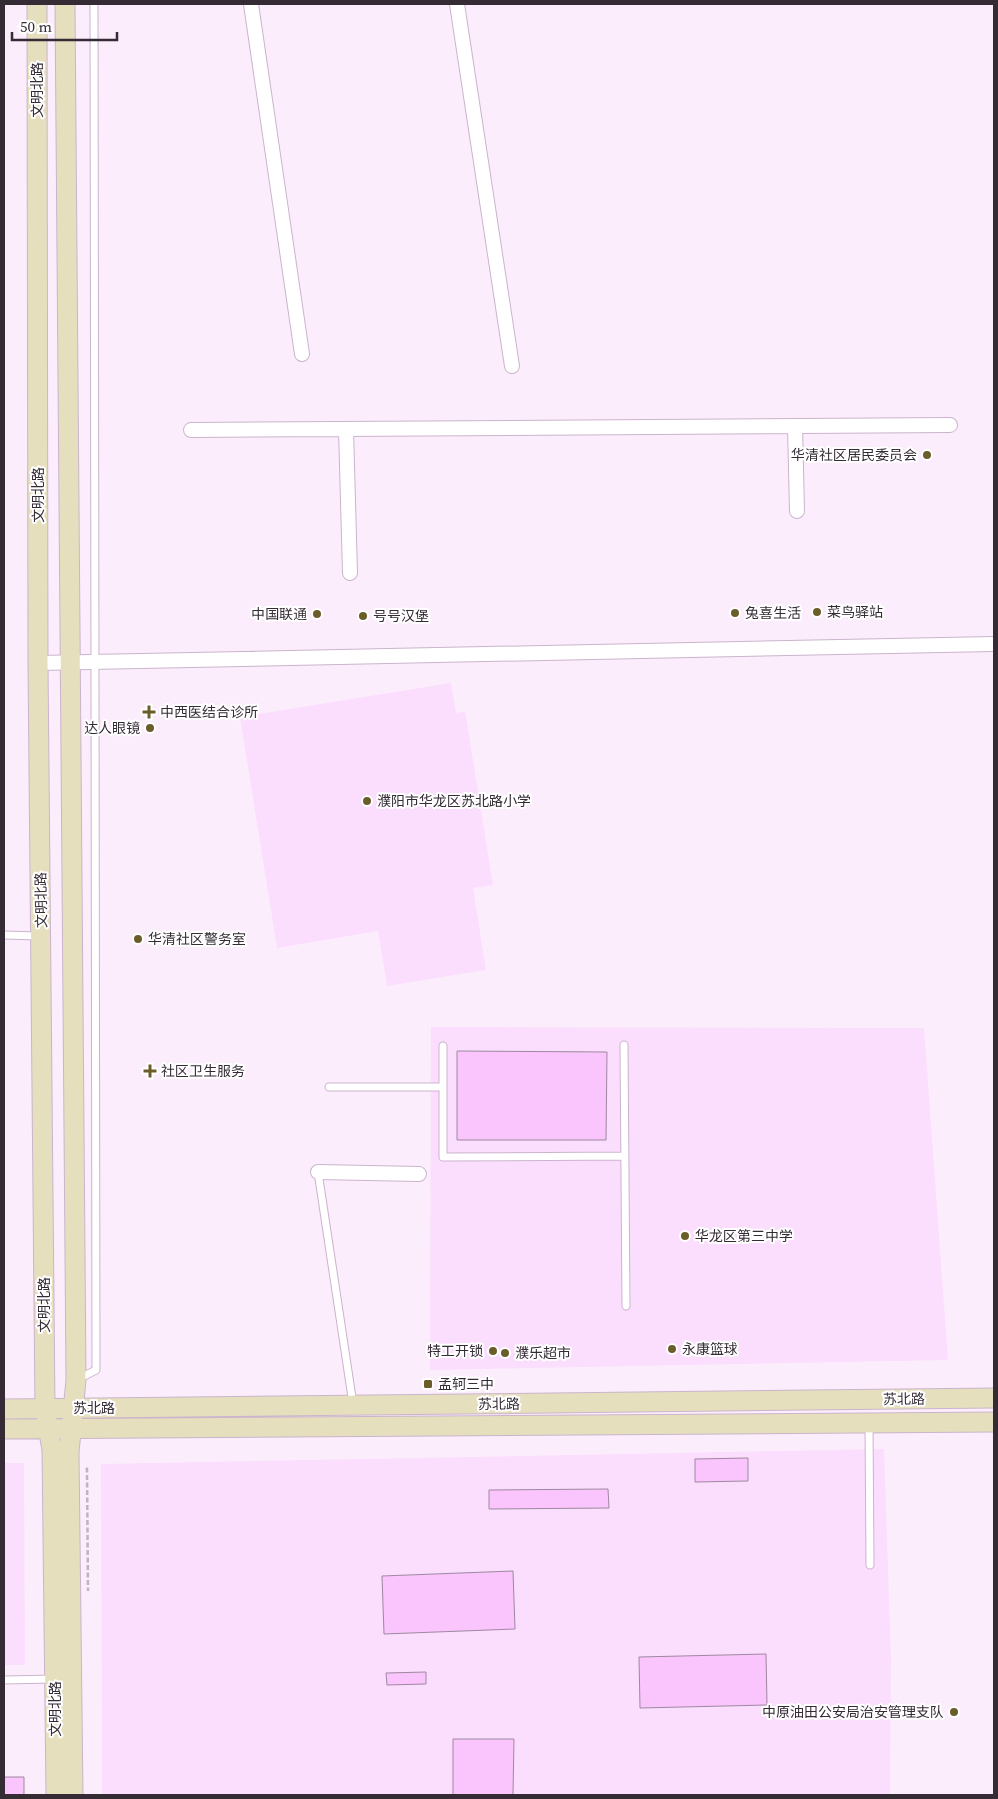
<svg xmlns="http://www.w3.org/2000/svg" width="998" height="1799" viewBox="0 0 998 1799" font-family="'Source Serif 4','Noto Sans SC',serif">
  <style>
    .built { fill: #fbdefd }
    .building { fill: #f9c5fc; stroke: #9e889f }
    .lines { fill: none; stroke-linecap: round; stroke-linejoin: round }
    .lane-casing { stroke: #cbb4cd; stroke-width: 9 }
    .street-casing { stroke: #cbb4cd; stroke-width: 16 }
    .secondary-casing { stroke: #cbb4cd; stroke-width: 21 }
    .path { stroke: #c0b2c0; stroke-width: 2.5; stroke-dasharray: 5 2.5; stroke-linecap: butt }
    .lane { stroke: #fff; stroke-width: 7 }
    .street { stroke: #fff; stroke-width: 14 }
    .secondary { stroke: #e6dfbe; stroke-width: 19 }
    .poi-dot { fill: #6a5d2a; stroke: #fff; stroke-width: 2 }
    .labels { text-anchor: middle; stroke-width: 4; stroke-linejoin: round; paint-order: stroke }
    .street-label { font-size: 14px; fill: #342b35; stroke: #fff }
    .poi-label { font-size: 14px; fill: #342b35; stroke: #fff; text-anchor: start }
  </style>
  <rect width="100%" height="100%" fill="#fcedfc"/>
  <!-- built -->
  <path class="built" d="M451,683L456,713L465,711L493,885L473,888L486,970L387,986L378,931L277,948L240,717Z
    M431,1027L924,1028L948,1360L430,1370Z
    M884,1449L891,1659L890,1795H102L101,1464Z
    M4,1463H24L25,1665H4Z"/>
  <!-- building -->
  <path class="building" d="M457,1051L607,1052L606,1140H457Z
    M748,1458V1481L695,1482V1459Z
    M608,1489L609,1508L489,1509V1490Z
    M513,1571L515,1629L384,1634L382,1576Z
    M766,1654L767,1705L640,1708L639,1657Z
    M426,1672V1684L387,1685L386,1673Z
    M453,1739H514L513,1795H453Z
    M4,1777H24V1795H4Z"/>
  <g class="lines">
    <defs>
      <path id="lane" d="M4,935L38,936
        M624,1045L626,1306
        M443,1046V1157L625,1156
        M329,1087H443
        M318,1172L353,1404
        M78,1379L96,1370L94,4
        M869,1423L870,1565
        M4,1680L55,1679"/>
      <path id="street" d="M251,4L302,354
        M457,4L512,366
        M795,426L797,511
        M346,429L350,573
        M191,430L950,425
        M38,663L994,644
        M318,1172L419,1174"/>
      <path id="secondary" d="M37,4L38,663L45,1409L52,1450L56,1795
        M65,4L76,1380L69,1452L73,1795
        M4,1409L994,1398
        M4,1429L994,1422"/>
    </defs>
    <!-- lane casing -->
    <use href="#lane" class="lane-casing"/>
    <!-- street casing -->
    <use href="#street" class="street-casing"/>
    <!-- secondary casing -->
    <use href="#secondary" class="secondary-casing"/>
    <!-- path -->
    <path class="path" d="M86,1468L87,1469L88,1591"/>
    <!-- lane -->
    <use href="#lane" class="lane"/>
    <!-- street -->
    <use href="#street" class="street"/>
    <!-- secondary -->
    <use href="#secondary" class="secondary"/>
  </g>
  <!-- markers -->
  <g class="poi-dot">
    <circle cx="927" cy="455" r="5"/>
    <circle cx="817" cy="612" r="5"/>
    <circle cx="735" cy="613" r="5"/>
    <circle cx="317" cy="614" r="5"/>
    <circle cx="363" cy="616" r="5"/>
    <path d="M146.5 704.5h5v5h5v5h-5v5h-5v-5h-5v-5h5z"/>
    <circle cx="150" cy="728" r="5"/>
    <circle cx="367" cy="801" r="5"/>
    <circle cx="138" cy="939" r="5"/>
    <path d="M147.5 1063.5h5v5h5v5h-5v5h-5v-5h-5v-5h5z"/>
    <circle cx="685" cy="1236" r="5"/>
    <circle cx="672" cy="1349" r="5"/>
    <circle cx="493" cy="1351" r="5"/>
    <circle cx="505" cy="1353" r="5"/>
    <rect x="423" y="1379" width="10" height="10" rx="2.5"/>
    <circle cx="954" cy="1712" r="5"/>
  </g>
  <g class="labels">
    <!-- street labels -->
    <g class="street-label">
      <text transform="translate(37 90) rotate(-90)" y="5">文明北路</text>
      <text transform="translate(38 495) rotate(-90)" y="5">文明北路</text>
      <text transform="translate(41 900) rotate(-91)" y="5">文明北路</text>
      <text transform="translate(44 1305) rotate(-90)" y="5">文明北路</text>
      <text transform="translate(904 1399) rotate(-1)" y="5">苏北路</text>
      <text transform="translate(499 1404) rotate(-1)" y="5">苏北路</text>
      <text x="94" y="1413">苏北路</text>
      <text transform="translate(55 1709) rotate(-90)" y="5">文明北路</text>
    </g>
    <!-- poi labels -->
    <g class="poi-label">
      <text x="917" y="460" text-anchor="end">华清社区居民委员会</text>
      <text x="827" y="617">菜鸟驿站</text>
      <text x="745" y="618">兔喜生活</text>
      <text x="307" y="619" text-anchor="end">中国联通</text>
      <text x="373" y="621">号号汉堡</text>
      <text x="160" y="717">中西医结合诊所</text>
      <text x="140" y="733" text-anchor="end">达人眼镜</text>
      <text x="377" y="806">濮阳市华龙区苏北路小学</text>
      <text x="148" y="944">华清社区警务室</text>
      <text x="161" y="1076">社区卫生服务</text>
      <text x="695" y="1241">华龙区第三中学</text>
      <text x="682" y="1354">永康篮球</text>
      <text x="483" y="1356" text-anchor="end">特工开锁</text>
      <text x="515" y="1358">濮乐超市</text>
      <text x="438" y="1389">孟轲三中</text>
      <text x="944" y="1717" text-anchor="end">中原油田公安局治安管理支队</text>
    </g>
  </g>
  <!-- border -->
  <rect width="998" height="1799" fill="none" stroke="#342b35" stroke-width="10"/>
  <!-- scale -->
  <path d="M12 32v8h105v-8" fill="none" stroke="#342b35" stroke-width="2.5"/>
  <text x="20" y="32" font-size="15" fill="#342b35" stroke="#ffffff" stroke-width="4" paint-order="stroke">50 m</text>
</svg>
